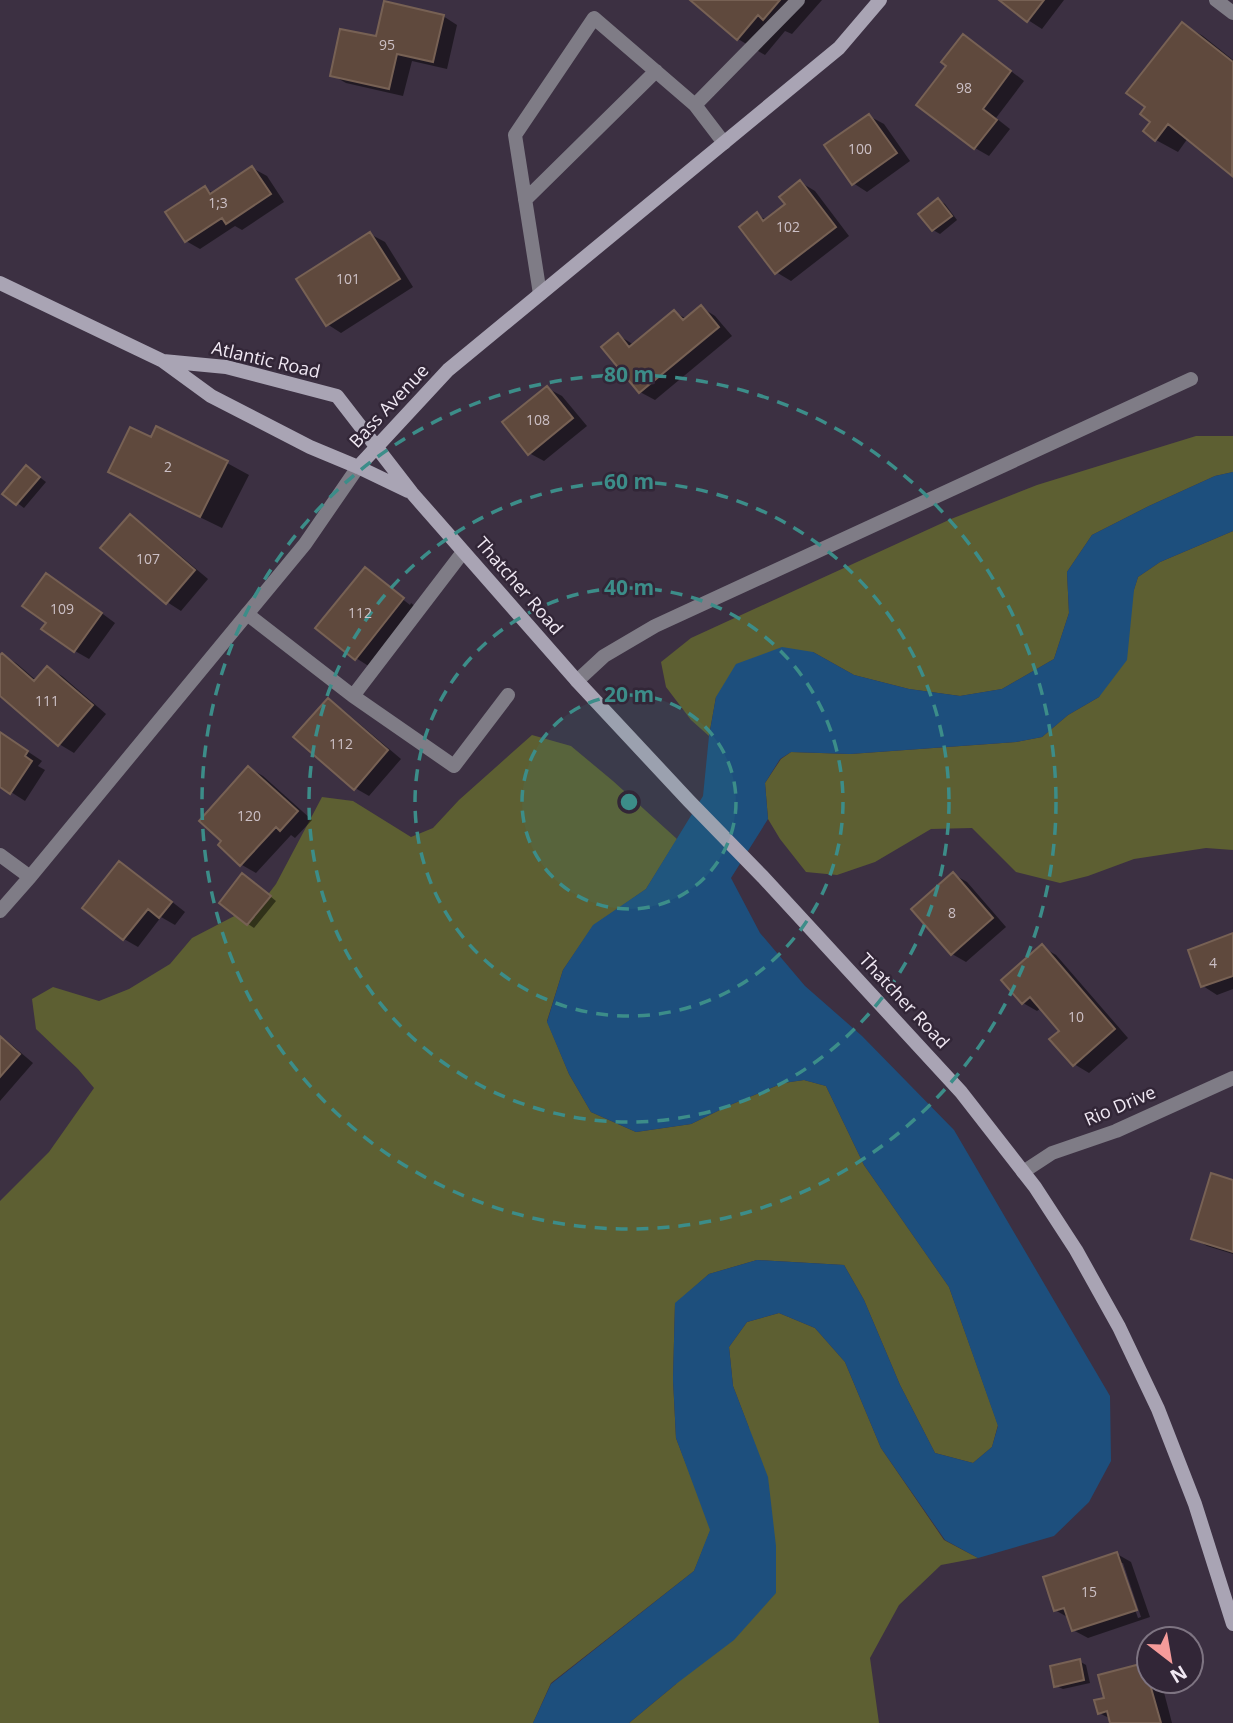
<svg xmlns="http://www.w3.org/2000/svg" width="1233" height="1723" viewBox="0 0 1233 1723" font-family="'Open Sans',sans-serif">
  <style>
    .green { fill: #5d5f32 }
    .water { fill: #1d4f7d }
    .shadow { fill: #0007; fill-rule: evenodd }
    .building { fill: #5f493d; stroke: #776154; stroke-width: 2 }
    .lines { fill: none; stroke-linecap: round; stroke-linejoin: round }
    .lane { stroke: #7f7c86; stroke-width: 14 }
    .street { stroke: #7f7c86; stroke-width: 14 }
    .secondary { stroke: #a9a4b4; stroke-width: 14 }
    .ring { fill: none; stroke: #3c8d89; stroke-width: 3.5; stroke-dasharray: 12 9 }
    .labels { text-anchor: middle; stroke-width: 5; stroke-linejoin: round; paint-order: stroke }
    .number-label { font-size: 14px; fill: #ccc0c6 }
    .street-label { font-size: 18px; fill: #f0e8f3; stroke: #322637 }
    .centre { fill: #3c8d89; stroke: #322637; stroke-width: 3.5 }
    .ring-label { font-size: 21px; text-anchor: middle; font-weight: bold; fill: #3c8d89; stroke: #322637; stroke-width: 5; stroke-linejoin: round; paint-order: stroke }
  </style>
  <rect width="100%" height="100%" fill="#3c3042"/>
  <!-- green -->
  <path class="green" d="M1196,436H1233V472L1215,476L1149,506L1092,535L1067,572L1069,613L1054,659L1002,689L960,696L909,689L854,675L813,652L716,697L709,736L691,720L666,687L661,662L691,638L951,519L1037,485Z
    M1233,531V850L1206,848L1134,859L1088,876L1060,883L1016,872L972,828L931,829L875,862L837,875L806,872L780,839L768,819L765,783L781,759L791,752L850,754L1016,742L1042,737L1068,715L1099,697L1138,577L1160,562Z
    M532,735L571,746L613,781L677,839L646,889L593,926L563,970L547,1021L569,1074L591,1112L636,1132L691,1124L730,1105L783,1083L804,1080L826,1086L864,1165L949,1287L998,1425L992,1447L973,1463L935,1453L900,1385L864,1300L844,1265L757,1260L709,1274L675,1304L673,1379L676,1438L711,1529L694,1571L551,1683L533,1723H0V1201L49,1152L94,1088L78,1069L36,1029L32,999L53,987L99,1001L129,989L170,964L192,938L263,901L276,884L322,797L353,801L411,837L433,828L459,800Z
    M779,1313L815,1328L845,1362L881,1448L944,1540L978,1558L941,1565L899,1605L870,1658L879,1723H629L676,1684L749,1428L733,1386L729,1347L747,1322Z"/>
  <!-- water -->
  <path class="water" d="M1233,472V531L1160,562L1138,577L1134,590L1127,660L1099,697L1068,715L1042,737L1016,742L850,754L791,752L780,759L765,783L768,819L731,878L760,933L805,986L862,1036L954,1130L1110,1396L1111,1461L1089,1502L1054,1536L978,1558L945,1540L881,1448L845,1362L815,1328L779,1313L747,1322L729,1347L733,1386L768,1477L776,1546V1593L734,1640L676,1684L629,1723H533L551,1684L694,1571L710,1530L676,1438L673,1379L675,1303L709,1274L757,1260L844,1265L864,1300L900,1385L935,1453L973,1463L992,1447L998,1426L949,1287L864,1165L826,1086L804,1080L783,1083L730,1105L691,1124L636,1132L591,1112L569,1074L547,1022L563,970L593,925L646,889L703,796L709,736L716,697L736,664L782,647L813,652L854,675L909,689L960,696L1002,689L1054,659L1069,613L1067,572L1092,535L1149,506L1215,476Z"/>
  <!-- shadow -->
  <path class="shadow" d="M693,0H822L792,34L785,31L765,55L738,39Z
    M1001,0H1064L1042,29L1028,20Z
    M443,16L457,25L447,69L412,61L403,96L346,83L332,75L377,38Z
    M1182,24L1203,36L1233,60V174L1188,138L1178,152L1156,140L1145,131L1153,121Z
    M963,36L977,45L1024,81L996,118L1010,129L989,156L975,148L948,65Z
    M869,116L884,124L910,161L867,192L853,183Z
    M252,168L267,176L284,202L242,230L235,226L200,249L186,241L205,189L214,193Z
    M800,182L815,191L849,236L791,281L776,272L757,215L767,220L787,204Z
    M939,200L945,204L957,220L940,234L933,230Z
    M370,234L385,242L413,287L341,333L327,324Z
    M701,307L715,316L732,336L655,400L640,392L604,347L618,335L634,345L674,312L687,319Z
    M547,388L562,396L587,426L544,461L529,453Z
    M157,428L227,463L249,475L222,528L132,484L110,472L152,440Z
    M33,472L46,482L24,508L5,494Z
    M130,516L144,525L208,579L181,611L167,602Z
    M365,569L377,576V579L410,605L411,603L417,608L370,667L356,658Z
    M47,575L61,583L115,623L89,659L75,651Z
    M2,655L16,663L37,681L48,668L62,676L106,714L74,753L59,744L0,694V657Z
    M328,700L342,709L401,759L369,796L355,788Z
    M0,733L42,761L38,766L45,770L25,801L0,785Z
    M249,768L263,776L312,820L295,838L291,835L256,873L242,865L220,845Z
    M119,863L133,871L185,912L175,925L161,917L138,947L124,939Z
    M953,874L967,882L1006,927L966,962L952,954Z
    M249,879L276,901L254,928L248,924Z
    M1233,935V989L1217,995L1203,986Z
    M1042,947L1056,955L1128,1038L1089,1073L1074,1064L1061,1031L1041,1008L1037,1011L1023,1003Z
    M0,1035L33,1063L0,1101Z
    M1233,1182V1254L1207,1246L1193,1238Z
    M1117,1554L1131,1562L1150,1617L1088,1638L1073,1630L1069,1618L1055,1610ZM1119,1563H1123L1141,1617L1138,1618Z
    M1079,1661L1086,1665L1090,1683L1063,1689L1056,1686Z
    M1144,1664L1149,1667V1681H1161L1172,1723H1112L1111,1719L1099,1713L1107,1699Z"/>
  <!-- building -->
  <path class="building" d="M690,0H780L763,20L758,15L737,40Z
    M999,0H1044L1027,22Z
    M384,1L444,15L433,62L397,54L389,89L330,76L340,29L376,36Z
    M1182,22L1233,62L1232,176L1168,124L1155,141L1143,131L1150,122L1140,114L1145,107L1126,93Z
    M963,34L1011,71L983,109L997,120L974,149L916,105L946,66L941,62Z
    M869,114L897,153L852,185L824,145Z
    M252,166L271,194L226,224L222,218L185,242L165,212L205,186L210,194Z
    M800,180L836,227L775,274L739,227L757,212L763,221L785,204L779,197Z
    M938,198L952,216L932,231L918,214Z
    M370,232L400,279L326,326L296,279Z
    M701,305L719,327L639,393L601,347L618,333L629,347L674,310L683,320Z
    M547,386L573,418L528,455L502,422Z
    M156,426L228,461L200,517L108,472L130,427L151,437Z
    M26,465L40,477L16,505L2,494Z
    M130,514L195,570L166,604L100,548Z
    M365,567L404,598L355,660L315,628Z
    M46,573L102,613L74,652L41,629L46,623L22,606Z
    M2,653L34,681L47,666L93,705L58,746L0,696V655Z
    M328,698L388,750L354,790L293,737Z
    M0,732L28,751L25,756L32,761L10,794L0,787Z
    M248,766L298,811L280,831L276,827L240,866L218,845L221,841L199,821Z
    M119,861L172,902L159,918L148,909L123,940L82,908Z
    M953,872L993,918L951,955L911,909Z
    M242,873L271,896L247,925L219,903Z
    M1233,933V976L1201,987L1188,950Z
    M1042,944L1115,1029L1073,1066L1049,1039L1059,1031L1030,997L1022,1004L1001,980Z
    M0,1036L20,1054L0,1077Z
    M1211,1173L1233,1180V1252L1191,1239Z
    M1117,1552L1137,1610L1072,1631L1064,1608L1054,1611L1043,1577Z
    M1080,1659L1084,1680L1054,1687L1050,1666Z
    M1144,1663L1161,1723H1110L1107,1711L1098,1714L1094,1700L1104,1698L1098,1675Z"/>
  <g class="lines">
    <!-- lane -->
    <path class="lane" d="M1216,0L1233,13
      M695,105L798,0
      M525,200L656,71
      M540,294L515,135L594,18L695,105L724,143
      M247,614L353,696L463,552
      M577,681L604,656L655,626L1191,379
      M353,696L454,766L508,695"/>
    <!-- street -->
    <path class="street" d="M0,855L30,877
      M0,911L30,877L305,544L358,467
      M1023,1172L1052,1153L1116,1131L1233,1078"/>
    <!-- secondary -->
    <path class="secondary" d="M0,283L163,361L211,396L310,447L358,467L408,491
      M163,361L226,367L337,396L412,493L577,681L689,801L763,877L961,1092L1035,1187L1076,1250L1119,1327L1158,1409L1195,1504L1233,1624
      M358,467L448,370L839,48L880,0"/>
  </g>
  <!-- distance rings -->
  <circle cx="629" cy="802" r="107" fill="#3c8d89" fill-opacity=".12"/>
  <g class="ring">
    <circle cx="629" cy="802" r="107"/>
    <circle cx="629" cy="802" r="214"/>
    <circle cx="629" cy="802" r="320"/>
    <circle cx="629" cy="802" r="427"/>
  </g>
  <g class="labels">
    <!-- number labels -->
    <g class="number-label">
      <text x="387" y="50">95</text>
      <text x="964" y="93">98</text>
      <text x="860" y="154">100</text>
      <text x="218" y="208">1;3</text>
      <text x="788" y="232">102</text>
      <text x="348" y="284">101</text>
      <text x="538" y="425">108</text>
      <text x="168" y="472">2</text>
      <text x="148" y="564">107</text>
      <text x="62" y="614">109</text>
      <text x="360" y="618">112</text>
      <text x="47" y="706">111</text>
      <text x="341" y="749">112</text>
      <text x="249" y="821">120</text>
      <text x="952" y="918">8</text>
      <text x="1213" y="968">4</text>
      <text x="1076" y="1022">10</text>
      <text x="1089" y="1597">15</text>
    </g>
    <!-- street labels -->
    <g class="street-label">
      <text transform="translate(266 360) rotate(13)" y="6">Atlantic Road</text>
      <text transform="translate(389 406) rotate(-47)" y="6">Bass Avenue</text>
      <text transform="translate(519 586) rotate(49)" y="6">Thatcher Road</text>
      <text transform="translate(904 1001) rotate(47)" y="6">Thatcher Road</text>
      <text transform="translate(1120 1106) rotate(-23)" y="6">Rio Drive</text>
    </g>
  </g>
  <circle cx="629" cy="802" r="10" class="centre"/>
  <g class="ring-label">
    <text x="629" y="382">80 m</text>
    <text x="629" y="489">60 m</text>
    <text x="629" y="595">40 m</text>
    <text x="629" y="702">20 m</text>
  </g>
  <!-- north arrow -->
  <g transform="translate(1170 1660) rotate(149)"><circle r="33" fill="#322637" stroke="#7e7482" stroke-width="2"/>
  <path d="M0-5L12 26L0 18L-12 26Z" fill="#f59b9a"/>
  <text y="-10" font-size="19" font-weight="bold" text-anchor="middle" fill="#f0e8f3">N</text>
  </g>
</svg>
